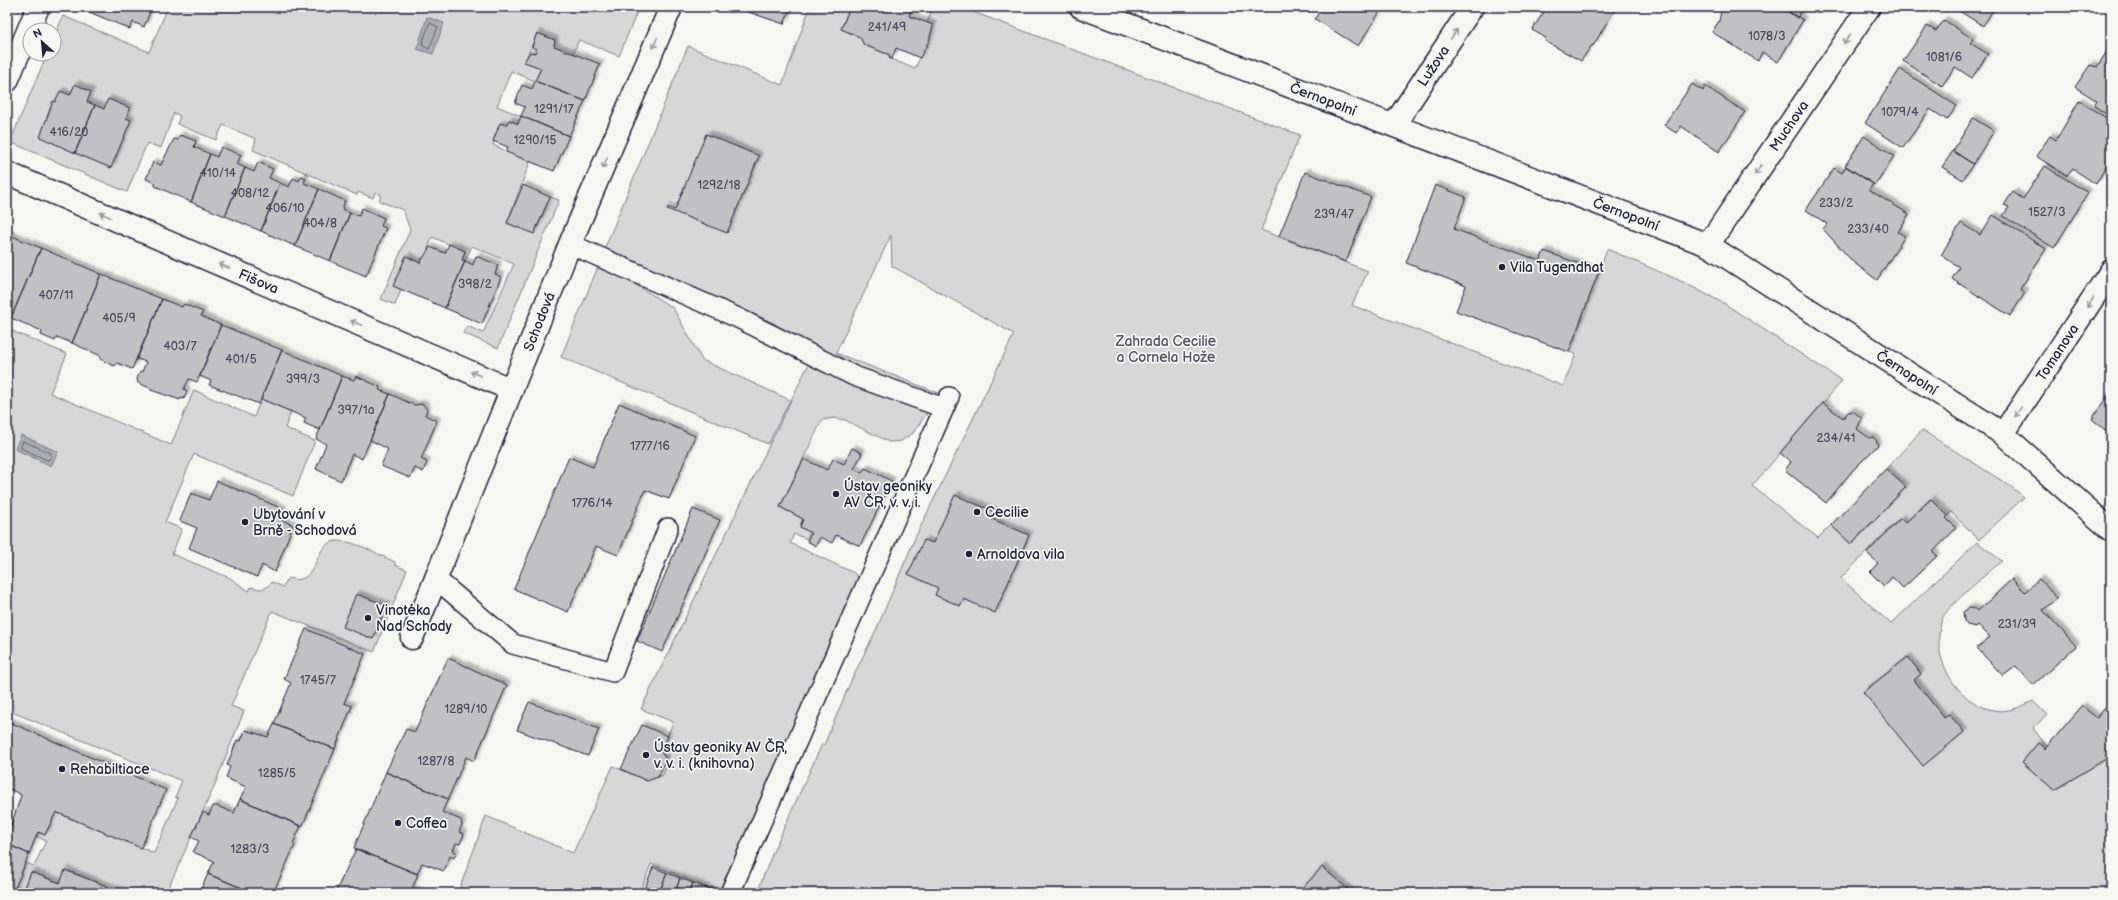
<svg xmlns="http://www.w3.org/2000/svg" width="2118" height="900" viewBox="0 0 2118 900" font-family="'Balsamiq Sans',sans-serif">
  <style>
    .green { fill: #d7d7d7; stroke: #7c7c89 }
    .water { fill: #adadb3; stroke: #757583 }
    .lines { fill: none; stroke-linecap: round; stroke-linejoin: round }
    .shore { stroke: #5a5a6b; stroke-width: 1 }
    .building { fill: #c2c2c4; stroke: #22223b; filter: url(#shadow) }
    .lane-casing { stroke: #22223b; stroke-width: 22 }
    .street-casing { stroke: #22223b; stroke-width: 25 }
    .lane { stroke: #f6f6f2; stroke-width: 19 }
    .street { stroke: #f6f6f2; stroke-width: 22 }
    .oneway { stroke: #9797a0 }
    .poi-dot { fill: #22223b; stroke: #f6f6f2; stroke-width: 1.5 }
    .labels { text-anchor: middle; stroke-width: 3.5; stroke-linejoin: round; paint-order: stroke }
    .number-label { font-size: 12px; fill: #4a4a5d }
    .street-label { font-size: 14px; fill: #22223b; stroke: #f6f6f2 }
    .poi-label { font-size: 14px; fill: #22223b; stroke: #f6f6f2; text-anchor: start }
    .park-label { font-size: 14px; fill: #4f4f62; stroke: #f6f6f2 }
  </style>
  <defs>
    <filter id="shadow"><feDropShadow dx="3.5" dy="-3.5" stdDeviation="1" flood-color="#0004"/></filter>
  </defs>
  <rect width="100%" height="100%" fill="#f6f6f2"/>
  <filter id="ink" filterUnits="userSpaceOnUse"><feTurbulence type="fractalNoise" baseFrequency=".025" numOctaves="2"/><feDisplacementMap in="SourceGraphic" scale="8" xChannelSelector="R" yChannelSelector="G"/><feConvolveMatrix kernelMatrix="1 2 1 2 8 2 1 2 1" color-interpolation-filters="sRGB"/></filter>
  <g filter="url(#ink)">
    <!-- green -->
    <path class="green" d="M168,7H639L619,56L579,40L573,54L554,46L555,40L537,33L525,61L541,68L535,81L511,71L497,106L521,116L518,124L509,120L506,125L500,123L493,145L530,162L507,223L534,234L550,197L559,200L498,348L463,333L467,326L483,333L514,264L472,246L465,261L462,260L465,251L432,237L425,258H422L420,263L406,257L394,286L401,290L395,305L381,299L410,230L403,210L379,201L381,195L375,192L373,198L358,192L357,195L253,150L256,139L223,125L216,140L177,124L180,116L174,113L161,148L147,143L127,192L10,142L47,54H54V38L63,16L149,52Z
      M810,7H850L841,29L860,37L864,45L890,55L889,58L915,69L923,50L929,41L927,23L933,7H960L1300,135L1261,230L1368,271L1352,305L1354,306L1563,386L1576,354L1569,352L1607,249L1683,282L1725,304L1842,381L1752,486L1818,538L1831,525L1852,544L1905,488L1886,469L1922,430L2010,486L2024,497L1979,540L1951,512L1948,516L1930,499L1905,523L1900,518L1841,578L1891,624L1977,542L2002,561C1990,571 1949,605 1943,617C1928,653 1955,703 1993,710C2007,713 2021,707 2033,701L2047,715L2033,728L2047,747L2022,762L2054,790L2111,755V893H1352L1322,867L1298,893H757L773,852L822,744L824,745L851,681L877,628L915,538L1014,334L892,266L891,235L836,353L949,397L928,412L913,433L901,441L889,442L845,420L834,418L822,420L780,507L803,519L800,527L810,532L807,539L794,534L790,543L854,573L859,578L725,893H720L651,864L640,893H458L486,816L573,853L613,766L647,781L658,775L662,776L668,764L664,762L666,759L661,752L664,753L668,743L665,742L673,722L641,709L815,351L774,323L604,250L688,46L782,85Z
      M600,262L673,308L702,360L790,400L768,444L561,357Z
      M7,329L67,354L50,393L171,445L194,390L254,417L261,399L291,412L285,428L315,441L293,496L194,454L165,522L182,529L172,554L230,578L249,591L251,587C261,590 265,590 272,582L283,587L288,578C320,589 312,541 337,541C354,540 379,555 395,562V565L407,570L374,652L272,611L231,706L244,711L213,789L166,893H124L66,870L60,883L31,872L23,893L14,889L24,862L34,866L46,841L36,836L37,832L45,835L55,812L154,853L178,798L175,797L182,781L7,710Z"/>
    <!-- water -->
    <path class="water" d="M427,17L444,23L433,54L417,49Z
      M21,435L58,452L51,466L15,449Z"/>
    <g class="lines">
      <!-- shore -->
      <path class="shore" d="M430,23L438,27L429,49L422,45Z
        M23,441L51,453L50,459L47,460L21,448Z"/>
    </g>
    <!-- building -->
    <path class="building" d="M83,7H152L144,27L133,22L130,29L82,9Z
      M743,7H791L784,24L742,10Z
      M850,7H910L912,8L909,16L933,25L929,41L920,58L896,48L892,59L889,58L890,55L864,45L860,37L841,29Z
      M1322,7H1383L1358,46L1315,19Z
      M1547,7H1616L1593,46L1592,45L1581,61L1545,41L1546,38L1532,30Z
      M1722,7H1781L1803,20L1778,62L1762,52L1758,61L1712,32L1719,21Z
      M1781,7H1804L1797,18Z
      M1953,7H1995L1983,26Z
      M1944,20L1973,39L1970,43L1988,54L1972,78L1955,67L1942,86L1903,61L1927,26L1936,31Z
      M537,33L555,40L554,46L600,64L585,101L535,81L541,68L524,62L530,52L535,53L536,49L532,47Z
      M2111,45V117L2094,106L2097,101L2075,87L2090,65L2097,67Z
      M1900,69L1957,106L1947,120L1930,109L1903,148L1865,123Z
      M535,81L585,101L569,136L521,116L525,107L515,103L522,85L532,89Z
      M75,84L91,92L87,102L95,105L75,153L40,137L53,101L55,102L60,91L70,95Z
      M1692,84L1703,91L1705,86L1745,112L1719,152L1681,126L1676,133L1664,125Z
      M108,99L130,108L126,118L131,120L111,168L75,153L95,105L104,109Z
      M2079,101L2111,121V158L2096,184L2073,169L2067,176L2036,156L2050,136L2056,140Z
      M521,116L569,136L554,171L506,152L508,147L493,141L500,123L506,125L509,120L518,124Z
      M1973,118L1994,131L1973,164L1953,151Z
      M706,134L759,156L727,233L667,209L668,207L675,210Z
      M180,135L196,141L194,147L210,154L191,202L155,186V183L146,179L153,162L161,165L174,139L178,140Z
      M1864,136L1894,156L1875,185L1845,166Z
      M221,147L241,155L237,164L245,168L225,216L191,202L210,154L217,157Z
      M1953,151L1973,164L1963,180L1942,167Z
      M258,162L273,169L269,178L280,183L261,231L225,216L245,168L254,172Z
      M1846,166L1873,184L1869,190L1909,214L1898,232L1905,236L1877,280L1853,262L1823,229L1827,224L1806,210L1834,168L1842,173Z
      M2045,166L2088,193L2054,248L2003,216L2009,207L2004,205L2013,192L2023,199Z
      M1305,172L1371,197L1346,262L1279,236Z
      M301,176L306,178L304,183L319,189L295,246L261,231L280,183L289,187L293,178L299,181Z
      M523,185L550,197L534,234L507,223Z
      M1435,185L1466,197L1454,229L1540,261L1544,251L1599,271L1569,352L1456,311L1466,286L1406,263Z
      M319,189L345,201L342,209L350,213L330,261L295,246Z
      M362,208L384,218L381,226L386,228L366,276L330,261L350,213L359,216Z
      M1993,215L2046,249L2020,289L2025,293L2010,316L1952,279L1959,267L1941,255L1961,223L1980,235Z
      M7,234L41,248L13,313L7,310Z
      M449,244L465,251L462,260L465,261L445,308L393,286L406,256L420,263L430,247L445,253Z
      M41,248L101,274L72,343L57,337L55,341L41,335L42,331L11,318Z
      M476,256L498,265L495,274L501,277L482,324L445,308L465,261L473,265Z
      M101,274L162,299L132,369L117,363L115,366L110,364L100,359L101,356L72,343Z
      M162,299L182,307L184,304L203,312L201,316L221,325L197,382L189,379L184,389L187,391L184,399L181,398L180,400L151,390L150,388L138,383L137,379L140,372H142L146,362L137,359Z
      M221,325L282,350L259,404L209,385L211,381L200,376Z
      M282,350L342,376L320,430L304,423L306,418L261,399Z
      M342,376L354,380L356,376L380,387L379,390L390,394L362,459L352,454L341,481L316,469L326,444L316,439Z
      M2111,390V435L2092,419Z
      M390,394L414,405L423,404L427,410L425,415L437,421L421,459L427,462L423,472L415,468L410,478L381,466L388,449L370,440Z
      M619,403L695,436L669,499L645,490L618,555L596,546L568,612L514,589L569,457L593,467Z
      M1823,403L1843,418L1848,412L1853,411L1862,418L1857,429L1869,438L1873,437L1876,440L1878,445L1852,471L1826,503L1785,470L1791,462L1780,453Z
      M852,448L862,453L854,469L862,473L865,468L892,481L860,546L836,535L832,543L820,537L816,546L807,541L811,533L800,527L803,519L780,507L804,459L827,470L833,459L844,464Z
      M1886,469L1906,487L1851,544L1831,525Z
      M217,481L283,509L279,519L293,525L275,572L262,565L257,577L189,548L197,528L180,521L191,493L209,500Z
      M955,495L995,512L992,519L1029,535L995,613L964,599L960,606L935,595L938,588L908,574L924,540L933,543Z
      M1931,499L1948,516L1946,518L1956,528L1933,552L1937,556L1903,588L1892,577L1884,586L1870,572L1878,563L1867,553L1901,518L1905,523Z
      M693,509L720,520L662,652L637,641Z
      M2012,579L2025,592L2039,579L2057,598L2043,610L2076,646L2033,685L2016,666L2003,676L1977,648L1990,637L1978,625L1976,627L1967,625L1964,621L1963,612L1969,608L1976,609L1978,611Z
      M356,594L386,605L373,639L343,627Z
      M306,629L365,654L344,703L352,706L335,749L274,724L291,683L284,679Z
      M1908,657L1921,674L1914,680L1944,718L1949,714L1964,732L1923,766L1863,692Z
      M448,658L507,685L474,761L466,757L448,799L386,772L406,729L415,732Z
      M2111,700V756L2054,790L2022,762L2038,743L2045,749L2082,706L2097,718Z
      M529,702L599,729L588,756L517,730Z
      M7,721L166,790L141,848L56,812L45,835L38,832L29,854L7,844V837L21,796L20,794L7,788Z
      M274,724L335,749L302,827L240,799L246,787L226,778L230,767L227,765L237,740L241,741L245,730L268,737Z
      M642,725L668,736L661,752L666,759L658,777L647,781L621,769Z
      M386,772L448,799L442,812L461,820L462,825L459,832L464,834L460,844L456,843L453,851L456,852L454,858L450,856L444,871L422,863L417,874L354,848Z
      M240,799L301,826L293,843L295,845L273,893H254L208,874L214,861L193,852L199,841L191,837L203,812L209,815L213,806H217L234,813Z
      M7,821L12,823L7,837Z
      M7,844L29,854L13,893H7Z
      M356,849L418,874L412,889L422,893H335Z
      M653,867L667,873L659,893H643Z
      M1322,867L1352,893H1298Z
      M65,870L124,893H13L14,889L23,893L31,872L60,883Z
      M667,873L680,878L675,893H659Z
      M208,874L254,893H199Z
      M680,878L693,883L689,893H675Z
      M693,883L718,893H689Z"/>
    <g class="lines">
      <defs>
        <path id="lane" d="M570,244L738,318L854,376L944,408
          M436,579L513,644L613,672L668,528
          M730,893L949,397"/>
        <g id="street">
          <path id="s1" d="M1081,7L1708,245L2003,434L2111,530"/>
          <path d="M7,81L38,7"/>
          <path id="s2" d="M1394,125L1472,7"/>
          <path id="s3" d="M7,173L512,390"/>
          <path id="s4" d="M1708,245L1869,7"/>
          <path id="s5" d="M2003,434L2111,271"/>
          <path id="s6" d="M412,638L570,244L671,7"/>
        </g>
      </defs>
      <!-- lane casing -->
      <use href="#lane" class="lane-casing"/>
      <!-- street casing -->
      <use href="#street" class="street-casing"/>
      <!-- lane -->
      <use href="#lane" class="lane"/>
      <!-- street -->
      <use href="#street" class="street"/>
    </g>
    <!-- one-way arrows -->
    <defs><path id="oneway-shaft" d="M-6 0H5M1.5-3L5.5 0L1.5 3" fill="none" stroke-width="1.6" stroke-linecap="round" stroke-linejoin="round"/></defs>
    <g class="oneway">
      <use href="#oneway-shaft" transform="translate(1454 34) rotate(-57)"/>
      <use href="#oneway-shaft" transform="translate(1847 39) rotate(124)"/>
      <use href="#oneway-shaft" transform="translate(655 43) rotate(113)"/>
      <use href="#oneway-shaft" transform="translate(605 163) rotate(113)"/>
      <use href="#oneway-shaft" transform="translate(1758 170) rotate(124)"/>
      <use href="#oneway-shaft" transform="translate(105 215) rotate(-157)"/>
      <use href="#oneway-shaft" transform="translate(224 266) rotate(-157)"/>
      <use href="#oneway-shaft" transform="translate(2090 303) rotate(123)"/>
      <use href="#oneway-shaft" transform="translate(356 323) rotate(-157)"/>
      <use href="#oneway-shaft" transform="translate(476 374) rotate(-157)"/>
      <use href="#oneway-shaft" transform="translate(2018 412) rotate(124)"/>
    </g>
  </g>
  <!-- markers -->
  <g class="poi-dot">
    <circle cx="1502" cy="267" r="4"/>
    <circle cx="836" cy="494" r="4"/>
    <circle cx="977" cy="512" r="4"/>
    <circle cx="245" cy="522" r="4"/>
    <circle cx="969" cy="554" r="4"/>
    <circle cx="368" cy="618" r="4"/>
    <circle cx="646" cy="755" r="4"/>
    <circle cx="62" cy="769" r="4"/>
    <circle cx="398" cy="823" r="4"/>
  </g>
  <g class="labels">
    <!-- number labels -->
    <g class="number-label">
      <text x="887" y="31">241/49</text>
      <text x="1767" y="40">1078/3</text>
      <text x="1944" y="61">1081/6</text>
      <text x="554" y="113">1291/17</text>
      <text x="1900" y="116">1079/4</text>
      <text x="69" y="136">416/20</text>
      <text x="535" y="144">1290/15</text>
      <text x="218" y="177">410/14</text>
      <text x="719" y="189">1292/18</text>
      <text x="250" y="197">408/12</text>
      <text x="1836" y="207">233/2</text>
      <text x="285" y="212">406/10</text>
      <text x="2047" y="216">1527/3</text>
      <text x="1334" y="218">239/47</text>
      <text x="320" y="227">404/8</text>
      <text x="1868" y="233">233/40</text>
      <text x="475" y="288">398/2</text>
      <text x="56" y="299">407/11</text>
      <text x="119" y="322">405/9</text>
      <text x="180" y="350">403/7</text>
      <text x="241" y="363">401/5</text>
      <text x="303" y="383">399/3</text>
      <text x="356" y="414">397/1a</text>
      <text x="1836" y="442">234/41</text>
      <text x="650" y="450">1777/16</text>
      <text x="592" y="507">1776/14</text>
      <text x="2017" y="628">231/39</text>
      <text x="318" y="684">1745/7</text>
      <text x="466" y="713">1289/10</text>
      <text x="436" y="765">1287/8</text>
      <text x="277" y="777">1285/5</text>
      <text x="250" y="853">1283/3</text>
    </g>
    <!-- street labels -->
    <g class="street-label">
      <text dy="5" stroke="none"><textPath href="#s2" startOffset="71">Lužova</textPath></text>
      <text dy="5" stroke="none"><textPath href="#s1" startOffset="259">Černopolní</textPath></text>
      <text dy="5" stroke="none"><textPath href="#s4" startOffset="144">Muchova</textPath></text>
      <text dy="5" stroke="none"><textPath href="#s1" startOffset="583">Černopolní</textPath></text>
      <text dy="5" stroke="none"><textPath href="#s3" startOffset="274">Fišova</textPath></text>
      <text dy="5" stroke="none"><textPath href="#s6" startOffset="341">Schodová</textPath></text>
      <text dy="5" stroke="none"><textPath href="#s5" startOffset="98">Tomanova</textPath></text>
      <text dy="5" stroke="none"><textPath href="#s1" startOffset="907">Černopolní</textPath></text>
    </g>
    <!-- poi labels -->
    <g class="poi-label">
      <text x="1510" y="272">Vila Tugendhat</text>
      <text x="844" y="491">Ústav geoniky<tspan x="844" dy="16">AV ČR, v. v. i.</tspan></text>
      <text x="985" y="517">Cecilie</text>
      <text x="253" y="519">Ubytování v<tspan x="253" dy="16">Brně - Schodová</tspan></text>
      <text x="977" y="559">Arnoldova vila</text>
      <text x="376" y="615">Vinotéka<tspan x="376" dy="16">Nad Schody</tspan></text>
      <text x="654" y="752">Ústav geoniky AV ČR,<tspan x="654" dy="16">v. v. i. (knihovna)</tspan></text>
      <text x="70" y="774">Rehabiltiace</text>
      <text x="406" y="828">Coffea</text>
    </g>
    <!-- park labels -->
    <g class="park-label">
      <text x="1166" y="346">Zahrada Cecilie<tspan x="1166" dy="16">a Cornela Hože</tspan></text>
    </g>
  </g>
  <!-- margin -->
  <rect width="2118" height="900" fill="none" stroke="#f6f6f2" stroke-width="24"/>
  <rect x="12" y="12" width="2094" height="876" fill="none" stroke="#22223b" stroke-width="1.5" filter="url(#ink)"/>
  <!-- north arrow -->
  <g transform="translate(42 42) rotate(333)"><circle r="19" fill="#f6f6f2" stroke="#a1a1a9"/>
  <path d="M0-3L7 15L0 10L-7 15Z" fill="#22223b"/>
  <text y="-6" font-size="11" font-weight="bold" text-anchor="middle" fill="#22223b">N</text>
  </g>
</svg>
